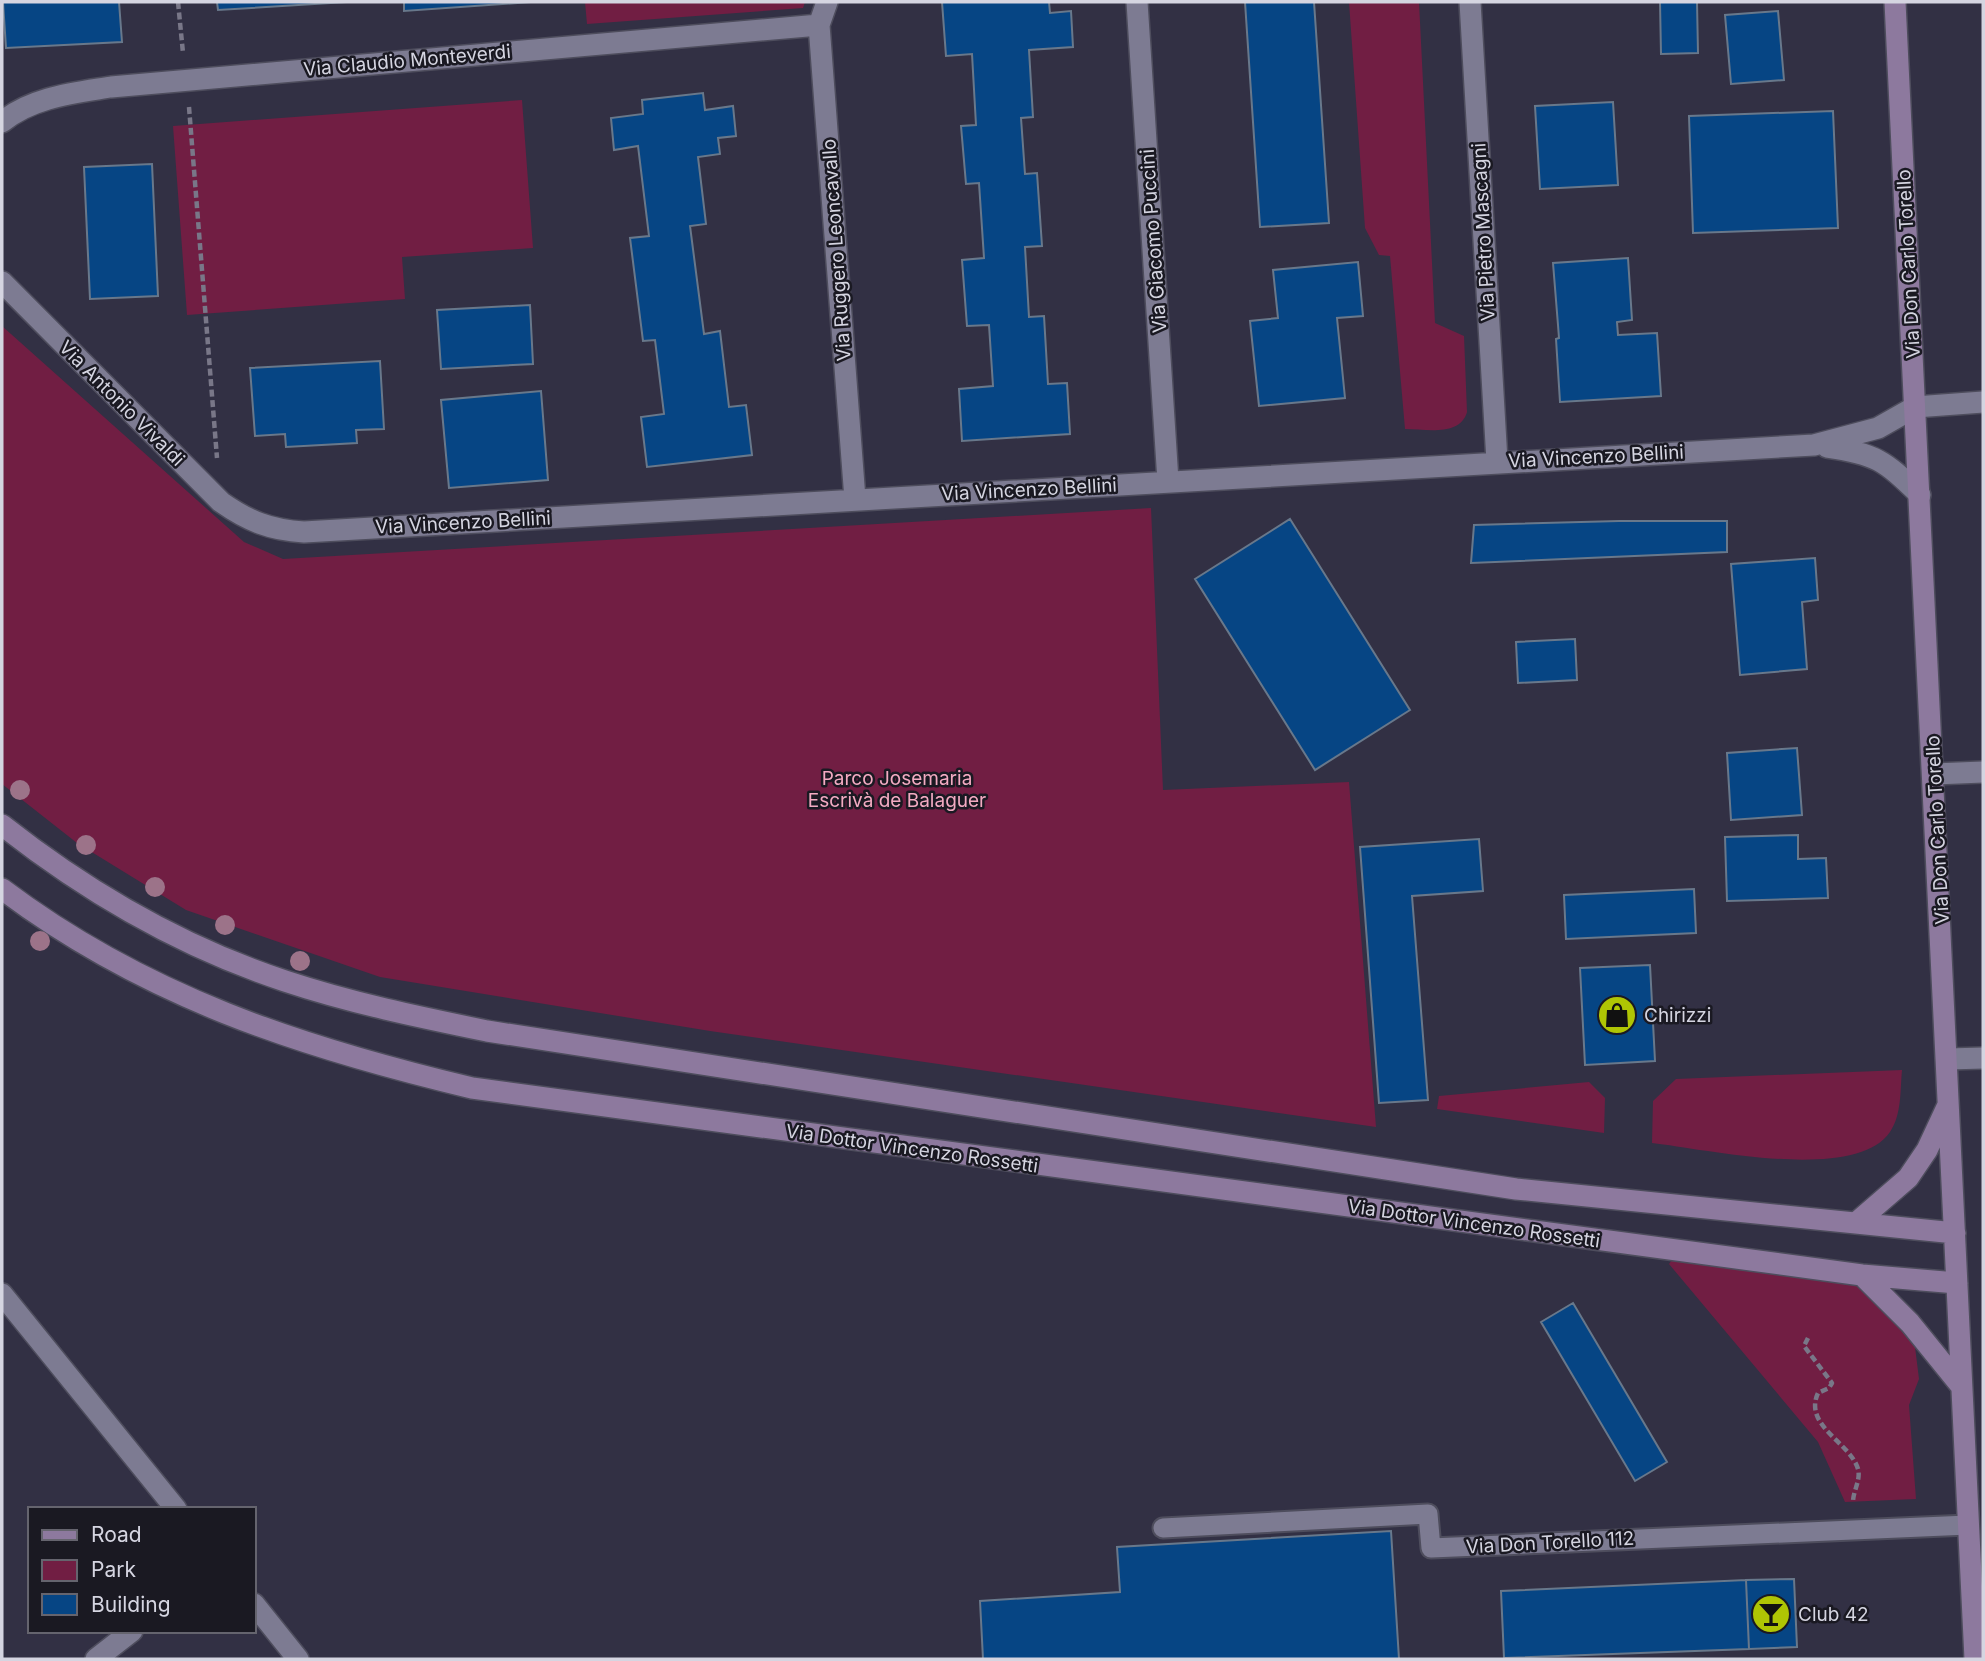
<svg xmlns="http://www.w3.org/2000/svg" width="1985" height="1661" viewBox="0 0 1985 1661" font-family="Inter,sans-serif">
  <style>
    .green { fill: #711e43 }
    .building { fill: #064584; stroke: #68788b; stroke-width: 2 }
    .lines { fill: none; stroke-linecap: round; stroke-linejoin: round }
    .lane-casing { stroke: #4e4d5d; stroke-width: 23 }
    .street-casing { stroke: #4e4d5d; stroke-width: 24 }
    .secondary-casing { stroke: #4e4d5d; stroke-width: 24 }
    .path { stroke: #797788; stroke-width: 4.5; stroke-dasharray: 7 3.5; stroke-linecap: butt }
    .lane { stroke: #7d7b92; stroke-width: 19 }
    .street { stroke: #7d7b92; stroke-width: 21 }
    .secondary { stroke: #8d799e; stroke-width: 21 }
    .tree { fill: #9c7389 }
    .labels { text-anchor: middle; stroke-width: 5; stroke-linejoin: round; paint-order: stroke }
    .street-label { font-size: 19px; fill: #d5d5e1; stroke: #1a1922 }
    .park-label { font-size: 19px; fill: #f3aac2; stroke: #1a1922 }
    .poi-label { font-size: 19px; fill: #d5d5e1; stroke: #1a1922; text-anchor: start }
  </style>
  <rect width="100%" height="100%" fill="#323044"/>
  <!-- green -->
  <path class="green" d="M585,2H805L803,8L587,24Z
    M1349,2H1419L1435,323L1464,336L1467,412C1460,437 1425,429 1405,429L1390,256L1379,255L1365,228Z
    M522,100L533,248L402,257L405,299L187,315L173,126Z
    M2,326L244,542L283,559L1151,508L1163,790L1349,782L1376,1127L710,1031L380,977L186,910L77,843L2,784Z
    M1902,1070C1900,1091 1902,1114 1890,1132C1855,1183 1706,1149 1652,1143L1653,1101L1676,1079Z
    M1589,1082L1605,1098L1604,1133L1437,1109L1439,1096Z
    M1676,1254L1861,1278L1900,1319L1915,1347L1919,1379L1909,1405L1916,1499L1845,1502L1818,1442L1669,1264Z"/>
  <!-- building -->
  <path class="building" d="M3,2H119L122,42L6,48Z
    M217,2H347L218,10Z
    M404,2H531L404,11Z
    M942,2H1049L1050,13L1071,11L1073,47L1029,50L1033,117L1021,118L1025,174L1037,173L1042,246L1025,247L1029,317L1044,316L1048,384L1067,383L1070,434L962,441L959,389L993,386L989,325L967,326L962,260L984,258L979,183L966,184L961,126L976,125L972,54L946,56Z
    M1245,2H1314L1329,223L1260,227Z
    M1660,2H1697L1698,53L1661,54Z
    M1778,11L1784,80L1731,84L1725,15Z
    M703,93L705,110L733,106L736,136L718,138L720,154L698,157L706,224L690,226L704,334L720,331L729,407L746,405L752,455L647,467L641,417L664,414L655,340L643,341L630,238L649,236L638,146L614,150L611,118L643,114L642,100Z
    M1613,102L1618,185L1540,189L1535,106Z
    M1833,111L1838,228L1693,233L1689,116Z
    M152,164L158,296L90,299L84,167Z
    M1628,258L1632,320L1617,322L1618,335L1657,333L1661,396L1560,402L1556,339L1559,338L1558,325L1553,263Z
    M1358,262L1363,316L1337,318L1345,398L1259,406L1250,321L1278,318L1273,270Z
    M530,305L533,364L441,369L437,310Z
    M380,361L384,429L356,430L357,443L286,447L285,434L255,436L250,368Z
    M541,391L548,480L449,488L441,400Z
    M1290,519L1410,710L1315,770L1195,579Z
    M1619,521H1727V552L1471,563L1474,525Z
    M1815,558L1818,600L1802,602L1807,669L1740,675L1731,564Z
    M1575,639L1577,680L1518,683L1516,642Z
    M1797,748L1802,815L1731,820L1727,753Z
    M1798,835V859L1826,858L1828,898L1727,901L1725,837Z
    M1479,839L1483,891L1412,896L1428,1100L1379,1103L1360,847Z
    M1694,889L1696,933L1566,939L1564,895Z
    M1650,965L1655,1061L1585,1065L1580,968Z
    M1573,1303L1667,1462L1635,1481L1541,1322Z
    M1391,1531L1399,1659H983L980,1601L1120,1592L1117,1547Z
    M1794,1579L1797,1647L1749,1649L1746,1580Z
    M1746,1580L1749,1649L1504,1658L1501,1591Z"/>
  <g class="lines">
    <defs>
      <path id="lane" d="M1163,1528L1428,1514L1431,1548L1968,1525"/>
      <path id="street" d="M827,2L819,25L855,499
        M1137,2L1168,481
        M1470,2L1497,461
        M2,122C32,97 74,93 111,87L819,25
        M2,282L221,502C248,521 270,530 304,532L1814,445L1878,428L1915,407L1983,402
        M1827,447C1876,454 1884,460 1920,495
        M1934,774L1983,772
        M1948,1059L1983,1058
        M2,1294L176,1509
        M254,1604L298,1659
        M96,1659L132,1631"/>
      <path id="secondary" d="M1895,2L1975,1659
        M2,825C87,892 182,947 285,981C351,1003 419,1017 487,1031L1516,1189L1955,1233
        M2,889C144,996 300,1047 472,1088L1862,1275L1957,1283
        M1856,1223L1908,1178L1927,1150L1948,1105
        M1862,1275L1910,1323L1961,1386"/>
    </defs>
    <!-- lane casing -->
    <use href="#lane" class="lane-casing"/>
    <!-- street casing -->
    <use href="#street" class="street-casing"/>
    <!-- secondary casing -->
    <use href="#secondary" class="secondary-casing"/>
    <!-- path -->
    <path class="path" d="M178,2L183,53
      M189,107L217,458
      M1808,1338L1804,1346L1832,1383L1829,1388L1818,1393C1803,1426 1850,1442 1858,1469C1861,1480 1853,1491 1853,1502"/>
    <!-- lane -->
    <use href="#lane" class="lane"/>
    <!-- street -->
    <use href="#street" class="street"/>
    <!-- secondary -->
    <use href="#secondary" class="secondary"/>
  </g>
  <!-- trees -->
  <g class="tree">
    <circle cx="20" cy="790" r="10"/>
    <circle cx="86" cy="845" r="10"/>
    <circle cx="155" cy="887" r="10"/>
    <circle cx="225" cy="925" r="10"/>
    <circle cx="40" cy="941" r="10"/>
    <circle cx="300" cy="961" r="10"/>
  </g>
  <!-- icons -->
  <defs>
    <symbol id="shop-disc" viewBox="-11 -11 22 22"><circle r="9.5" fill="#afc504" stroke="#1a1922"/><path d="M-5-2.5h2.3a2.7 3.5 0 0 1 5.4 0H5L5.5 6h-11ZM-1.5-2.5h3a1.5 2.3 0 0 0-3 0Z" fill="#111"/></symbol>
    <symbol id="bar-disc" viewBox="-11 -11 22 22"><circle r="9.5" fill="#afc504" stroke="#1a1922"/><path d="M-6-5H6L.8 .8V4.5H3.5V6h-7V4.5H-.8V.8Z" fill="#111"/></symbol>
  </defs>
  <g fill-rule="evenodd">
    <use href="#shop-disc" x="1595" y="993" width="44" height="44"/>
    <use href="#bar-disc" x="1749" y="1592" width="44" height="44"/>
  </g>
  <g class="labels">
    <!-- street labels -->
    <g class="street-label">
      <text transform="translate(407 60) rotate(-5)" y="7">Via Claudio Monteverdi</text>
      <text transform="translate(1483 232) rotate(-93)" y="7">Via Pietro Mascagni</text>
      <text transform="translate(1153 241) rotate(-94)" y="7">Via Giacomo Puccini</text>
      <text transform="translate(836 250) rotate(-94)" y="7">Via Ruggero Leoncavallo</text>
      <text transform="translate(1908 264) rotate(-93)" y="7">Via Don Carlo Torello</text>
      <text transform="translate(122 403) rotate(45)" y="7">Via Antonio Vivaldi</text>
      <text transform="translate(1596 456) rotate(-3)" y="7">Via Vincenzo Bellini</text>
      <text transform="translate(1029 489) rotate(-3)" y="7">Via Vincenzo Bellini</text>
      <text transform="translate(463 522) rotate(-3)" y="7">Via Vincenzo Bellini</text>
      <text transform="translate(1937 830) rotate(-93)" y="7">Via Don Carlo Torello</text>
      <text transform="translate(912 1148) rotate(8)" y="7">Via Dottor Vincenzo Rossetti</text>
      <text transform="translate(1474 1223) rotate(8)" y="7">Via Dottor Vincenzo Rossetti</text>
      <text transform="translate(1550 1542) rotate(-3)" y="7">Via Don Torello 112</text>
    </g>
    <!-- park labels -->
    <g class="park-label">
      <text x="897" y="785">Parco Josemaria<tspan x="897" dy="22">Escrivà de Balaguer</tspan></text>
    </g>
    <!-- poi labels -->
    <g class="poi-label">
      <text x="1644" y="1022">Chirizzi</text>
      <text x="1798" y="1621">Club 42</text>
    </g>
  </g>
  <!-- border -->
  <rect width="1985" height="1661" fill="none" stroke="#d5d5e1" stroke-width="7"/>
  <!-- legend -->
  <rect x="28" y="1507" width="228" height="126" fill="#1a1922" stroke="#65646e" stroke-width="2"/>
  <rect x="42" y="1530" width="35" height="10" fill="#8d799e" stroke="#65646e" stroke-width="2"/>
  <text x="91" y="1542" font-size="21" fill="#d5d5e1">Road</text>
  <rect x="42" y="1560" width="35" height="21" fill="#711e43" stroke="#65646e" stroke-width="2"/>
  <text x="91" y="1577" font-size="21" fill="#d5d5e1">Park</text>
  <rect x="42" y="1594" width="35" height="21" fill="#064584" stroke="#65646e" stroke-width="2"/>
  <text x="91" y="1612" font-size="21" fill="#d5d5e1">Building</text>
</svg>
